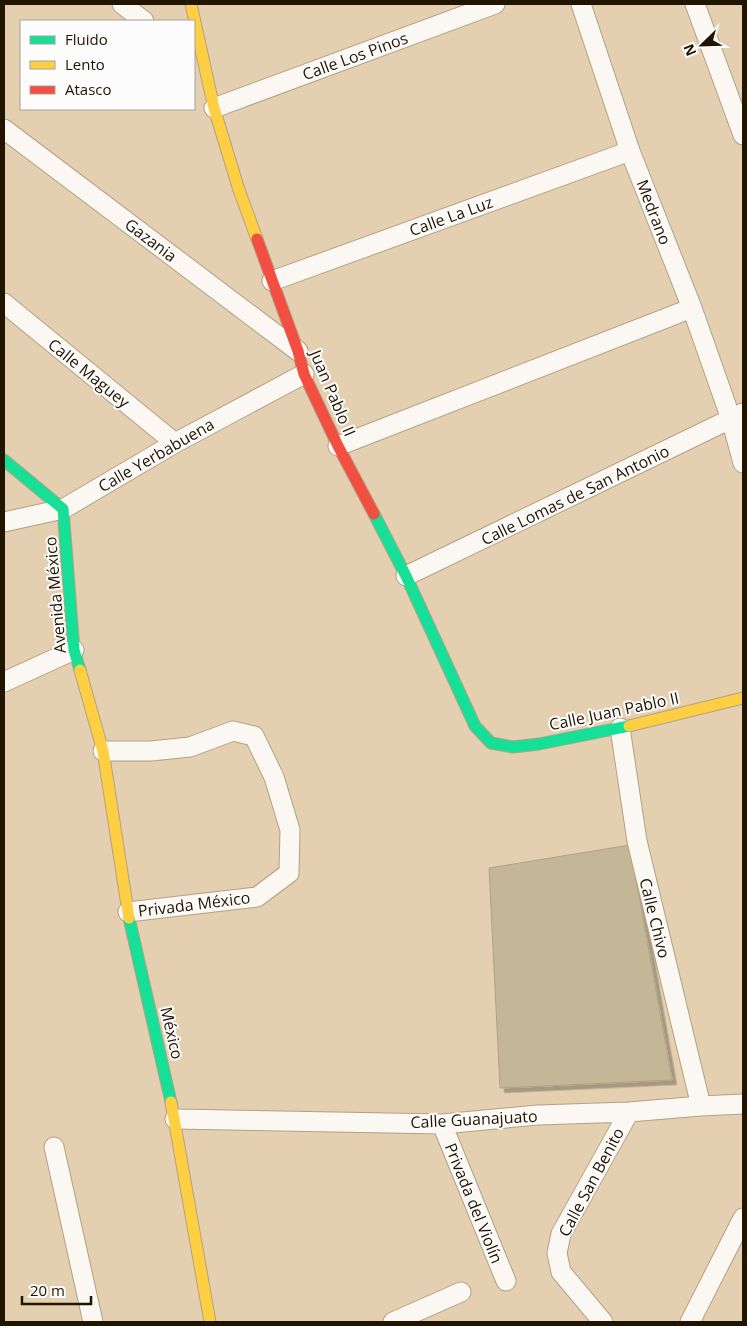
<svg xmlns="http://www.w3.org/2000/svg" width="747" height="1326" viewBox="0 0 747 1326" font-family="'Open Sans',sans-serif">
  <style>
    .building { fill: #c3b797; stroke: #afa385; filter: url(#shadow) }
    .lines { fill: none; stroke-linecap: round; stroke-linejoin: round }
    .street-casing { stroke: #b2a185; stroke-width: 21 }
    .fast-casing { stroke: #b2a185; stroke-width: 13 }
    .slow-casing { stroke: #b2a185; stroke-width: 13 }
    .jam-casing { stroke: #b2a185; stroke-width: 13 }
    .street { stroke: #fbf8f3; stroke-width: 19 }
    .fast { stroke: #16e098; stroke-width: 11 }
    .slow { stroke: #ffcf43; stroke-width: 11 }
    .jam { stroke: #f24e42; stroke-width: 11 }
    .labels { text-anchor: middle; stroke-width: 4; stroke-linejoin: round; paint-order: stroke }
    .street-label { font-size: 16px; fill: #221500; stroke: #fcfcfc }
  </style>
  <defs>
    <filter id="shadow"><feDropShadow dx="4.5" dy="4.5" stdDeviation="0" flood-color="#0004"/></filter>
  </defs>
  <rect width="100%" height="100%" fill="#e4d0b0"/>
  <!-- building -->
  <path class="building" d="M630,845L672,1080L500,1088L489,868Z"/>
  <g class="lines">
    <defs>
      <path id="street" d="M122,4L144,21
        M581,4L630,151L692,308L731,419L743,463
        M695,4L743,135
        M214,108L495,4
        M4,129L298,351
        M272,281L630,151
        M4,303L175,443
        M338,446L692,308
        M4,522L63,509L175,443L304,374
        M406,576L743,413
        M4,682L74,650
        M620,728L637,841L701,1106
        M103,751H151L190,747L233,731L254,736L274,777L290,830L289,873L257,897L128,912
        M175,1119L442,1124L538,1115L629,1112L701,1106L743,1104
        M442,1124L506,1281
        M54,1147L93,1322
        M393,1322L461,1292
        M603,1322L561,1272L557,1253L561,1234L629,1112
        M690,1322L743,1218"/>
      <path id="fast" d="M4,460L63,509L74,650L80,670
        M374,514L406,576L475,726L491,743L513,747L539,744L629,726
        M129,918L171,1102"/>
      <path id="slow" d="M191,4L214,108L239,190L257,239
        M80,670L103,751L129,918
        M629,726L743,698
        M171,1102L210,1322"/>
      <path id="jam" d="M257,239L298,351L304,374L338,446L374,514"/>
    </defs>
    <!-- street casing -->
    <use href="#street" class="street-casing"/>
    <!-- fast casing -->
    <use href="#fast" class="fast-casing"/>
    <!-- slow casing -->
    <use href="#slow" class="slow-casing"/>
    <!-- jam casing -->
    <use href="#jam" class="jam-casing"/>
    <!-- street -->
    <use href="#street" class="street"/>
    <!-- fast -->
    <use href="#fast" class="fast"/>
    <!-- slow -->
    <use href="#slow" class="slow"/>
    <!-- jam -->
    <use href="#jam" class="jam"/>
  </g>
  <g class="labels">
    <!-- street labels -->
    <g class="street-label">
      <text transform="translate(355 56) rotate(-20)" y="6">Calle Los Pinos</text>
      <text transform="translate(654 212) rotate(69)" y="6">Medrano</text>
      <text transform="translate(451 216) rotate(-20)" y="6">Calle La Luz</text>
      <text transform="translate(151 240) rotate(37)" y="6">Gazania</text>
      <text transform="translate(89 373) rotate(39)" y="6">Calle Maguey</text>
      <text transform="translate(333 393) rotate(67)" y="6">Juan Pablo II</text>
      <text transform="translate(156 455) rotate(-30)" y="6">Calle Yerbabuena</text>
      <text transform="translate(575 495) rotate(-26)" y="6">Calle Lomas de San Antonio</text>
      <text transform="translate(55 595) rotate(-95)" y="6">Avenida México</text>
      <text transform="translate(614 711) rotate(-12)" y="6">Calle Juan Pablo II</text>
      <text transform="translate(194 904) rotate(-7)" y="6">Privada México</text>
      <text transform="translate(655 918) rotate(76)" y="6">Calle Chivo</text>
      <text transform="translate(172 1033) rotate(77)" y="6">México</text>
      <text transform="translate(474 1119) rotate(-3)" y="6">Calle Guanajuato</text>
      <text transform="translate(591 1182) rotate(-62)" y="6">Calle San Benito</text>
      <text transform="translate(474 1203) rotate(68)" y="6">Privada del Violín</text>
    </g>
  </g>
  <!-- border -->
  <rect width="747" height="1326" fill="none" stroke="#221500" stroke-width="10"/>
  <!-- legend -->
  <rect x="20" y="20" width="175" height="90" fill="#fcfcfc" stroke="#a5a097"/>
  <rect x="30" y="36" width="25" height="8" fill="#16e098" stroke="#a5a097"/>
  <text x="65" y="45" font-size="15" fill="#221500">Fluido</text>
  <rect x="30" y="61" width="25" height="8" fill="#ffcf43" stroke="#a5a097"/>
  <text x="65" y="70" font-size="15" fill="#221500">Lento</text>
  <rect x="30" y="86" width="25" height="8" fill="#f24e42" stroke="#a5a097"/>
  <text x="65" y="95" font-size="15" fill="#221500">Atasco</text>
  <!-- north arrow -->
  <g transform="translate(702 45) rotate(247)" stroke="#fcfcfc" stroke-width="4" paint-order="stroke">
  <path d="M0-4L9 19L0 12L-9 19Z" fill="#221500"/>
  <text y="-8" font-size="14" font-weight="bold" text-anchor="middle" fill="#221500">N</text>
  </g>
  <!-- scale -->
  <path d="M22 1296v8h69v-8" fill="none" stroke="#221500" stroke-width="2.5"/>
  <text x="30" y="1296" font-size="15" fill="#221500" stroke="#fcfcfc" stroke-width="4" paint-order="stroke">20 m</text>
</svg>
